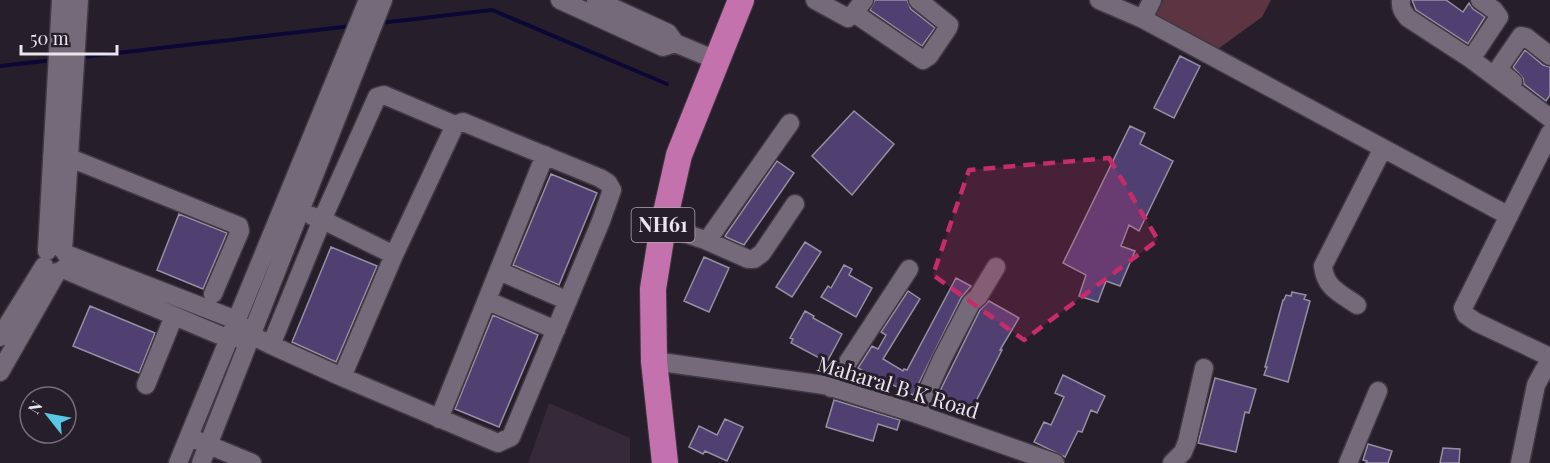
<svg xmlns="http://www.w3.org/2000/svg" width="1550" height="463" viewBox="0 0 1550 463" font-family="'Playfair Display',serif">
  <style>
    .built { fill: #36293a }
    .green { fill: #5d3442 }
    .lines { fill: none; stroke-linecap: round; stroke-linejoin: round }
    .stream { stroke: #0c0835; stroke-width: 4 }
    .building { fill: #504072; stroke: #948fa1; stroke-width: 1.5 }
    .minor-casing { stroke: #403843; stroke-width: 21 }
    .highway-casing { stroke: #403843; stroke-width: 28 }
    .minor { stroke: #756a79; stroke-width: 18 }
    .highway { stroke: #c472ae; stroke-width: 26 }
    .marked { fill: #c62c6a; fill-opacity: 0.2; stroke: #c62c6a; stroke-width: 4.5; stroke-dasharray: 12 8; stroke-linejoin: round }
    .labels { text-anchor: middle; stroke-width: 6; stroke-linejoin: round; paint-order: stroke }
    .shield { fill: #271e2b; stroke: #b0a9b2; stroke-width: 1.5 }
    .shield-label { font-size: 20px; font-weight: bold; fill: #eae4ec }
    .street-label { font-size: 21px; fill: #eae4ec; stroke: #271e2b }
  </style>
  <rect width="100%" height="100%" fill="#271e2b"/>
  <!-- built -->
  <path class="built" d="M549,403L630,438V463H528Z"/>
  <!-- green -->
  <path class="green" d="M1163,0H1271L1262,17L1211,54L1154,19Z"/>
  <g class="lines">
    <!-- stream -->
    <path class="stream" d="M380,23L492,10L667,84
      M82,57L352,26
      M0,66L54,60"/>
  </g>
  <!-- building -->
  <path class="building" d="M875,0H907L911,9L935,28L922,46L870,10Z
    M1412,0H1446L1463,12L1469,3L1473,9L1485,17L1468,44L1416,10Z
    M1525,50L1543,65L1550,67V95L1546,101L1524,84L1523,78L1513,67Z
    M1180,56L1200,66L1174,118L1154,108Z
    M854,111L894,144L852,195L812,156Z
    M1130,126L1145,133L1140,144L1173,161L1139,231L1129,225L1121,246L1135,251L1120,286L1106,281L1098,302L1079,296L1086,275L1063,263Z
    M777,161L794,173L744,245L728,238L725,236Z
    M551,174L597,193L559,285L513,265Z
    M179,214L227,233L203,289L157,270Z
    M805,242L821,252L792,297L776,287Z
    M331,247L377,266L336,362L292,342Z
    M704,257L729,268L709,312L684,301Z
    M844,265L852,269L849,275L872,288L856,317L821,297L828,286L831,288Z
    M956,278L971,286L961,298L913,395L879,378L878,380L858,368L872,346L878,349L886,335L881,332L908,291L920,299L883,359L903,371L904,369L907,370Z
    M1292,292L1306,295L1304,299L1310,301L1288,382L1264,375L1267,367H1265L1283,300H1284L1286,295L1291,296Z
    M989,301L1019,318L1000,350H1002L970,413L937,397L980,310Z
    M90,306L155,333L139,373L73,346Z
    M805,311L814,316L813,318L842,334L827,362L791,343L793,339L790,338Z
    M493,315L538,335L499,427L455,409Z
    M1063,375L1105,396L1097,413L1091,410L1082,432L1078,431L1065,457L1034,442L1044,422L1051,425L1064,397L1055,393Z
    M1215,378L1256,389L1249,413L1245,412L1236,452L1198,443Z
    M834,400L900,420L897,430L878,424L873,441L826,427Z
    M725,419L743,427L727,461L705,451L703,454L689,447L699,426L717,435Z
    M1368,444L1392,451L1388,463H1366L1367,461L1363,460Z
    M1443,448L1460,449L1459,463H1440Z"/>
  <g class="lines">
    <defs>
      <path id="minor" d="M560,0L663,47L675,43
        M596,0L668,33L675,43L716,60
        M815,0L848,18L854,13L864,0
        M1099,0L1143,19L1509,216
        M1401,0C1400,8 1403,12 1408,18L1471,59L1550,118
        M854,13L923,60L929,56L948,28L949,25L918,0
        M1143,19L1152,0
        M1471,59L1499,17L1494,10L1480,0
        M1513,82L1501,72L1499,68L1521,36L1526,37L1550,56
        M1550,133L1463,308L1466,315L1476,322L1550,357
        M52,157L70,158L239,226L240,231L213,294
        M312,216L322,220L377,97L384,95L455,125
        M663,226L705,240L709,238L790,123
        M705,240L748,259H754L762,253L795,204
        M63,250L79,0
        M47,251L61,0
        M66,254L236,320L251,335L271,345L342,377L498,443L511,437L601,221L612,190L608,183L600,178L463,122L455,125L394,255
        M63,269L229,339L240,337
        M499,271L568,301
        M488,301L556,330
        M1357,305C1340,293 1325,288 1323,266L1383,148
        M0,337L44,266
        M271,345L322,220L329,223L394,255L342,377
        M654,361L824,385L917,414L1055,463
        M0,372L57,272
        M146,385L174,316
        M831,388L909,269
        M917,414L942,359L971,303L978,297L996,267
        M439,419L545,155
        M199,441L252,463
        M178,463L368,0
        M201,463L383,0
        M1172,463L1183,452L1187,442L1204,368
        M1348,463L1378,391
        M1520,463L1536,385L1550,359"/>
      <path id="highway" d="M665,463L654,361L653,289L663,226L679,155L741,0"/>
    </defs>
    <!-- minor casing -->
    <use href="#minor" class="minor-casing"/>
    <!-- highway casing -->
    <use href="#highway" class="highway-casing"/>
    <!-- minor -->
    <use href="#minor" class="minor"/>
    <!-- highway -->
    <use href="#highway" class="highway"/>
  </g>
  <!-- marked area -->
  <path class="marked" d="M1109,158L1158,240L1024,340L933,275L969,170Z"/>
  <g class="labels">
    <!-- shield labels -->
    <rect class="shield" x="631.5" y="208" width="63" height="34" rx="4.5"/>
    <g class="shield-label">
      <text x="663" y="232">NH61</text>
    </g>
    <!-- street labels -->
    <g class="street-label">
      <text transform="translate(898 388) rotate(17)" y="7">Maharal B K Road</text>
    </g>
  </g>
  <!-- north arrow -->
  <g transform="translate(48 415) rotate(301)"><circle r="28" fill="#271e2b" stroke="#756d78" stroke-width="1.5"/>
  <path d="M0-4.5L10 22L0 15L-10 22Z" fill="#5ac8e5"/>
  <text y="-9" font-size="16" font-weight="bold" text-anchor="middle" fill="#eae4ec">N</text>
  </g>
  <!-- scale -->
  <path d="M21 45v9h96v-9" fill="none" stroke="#eae4ec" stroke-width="3"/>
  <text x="30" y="45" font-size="18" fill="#eae4ec" stroke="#271e2b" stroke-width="4.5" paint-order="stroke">50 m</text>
</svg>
